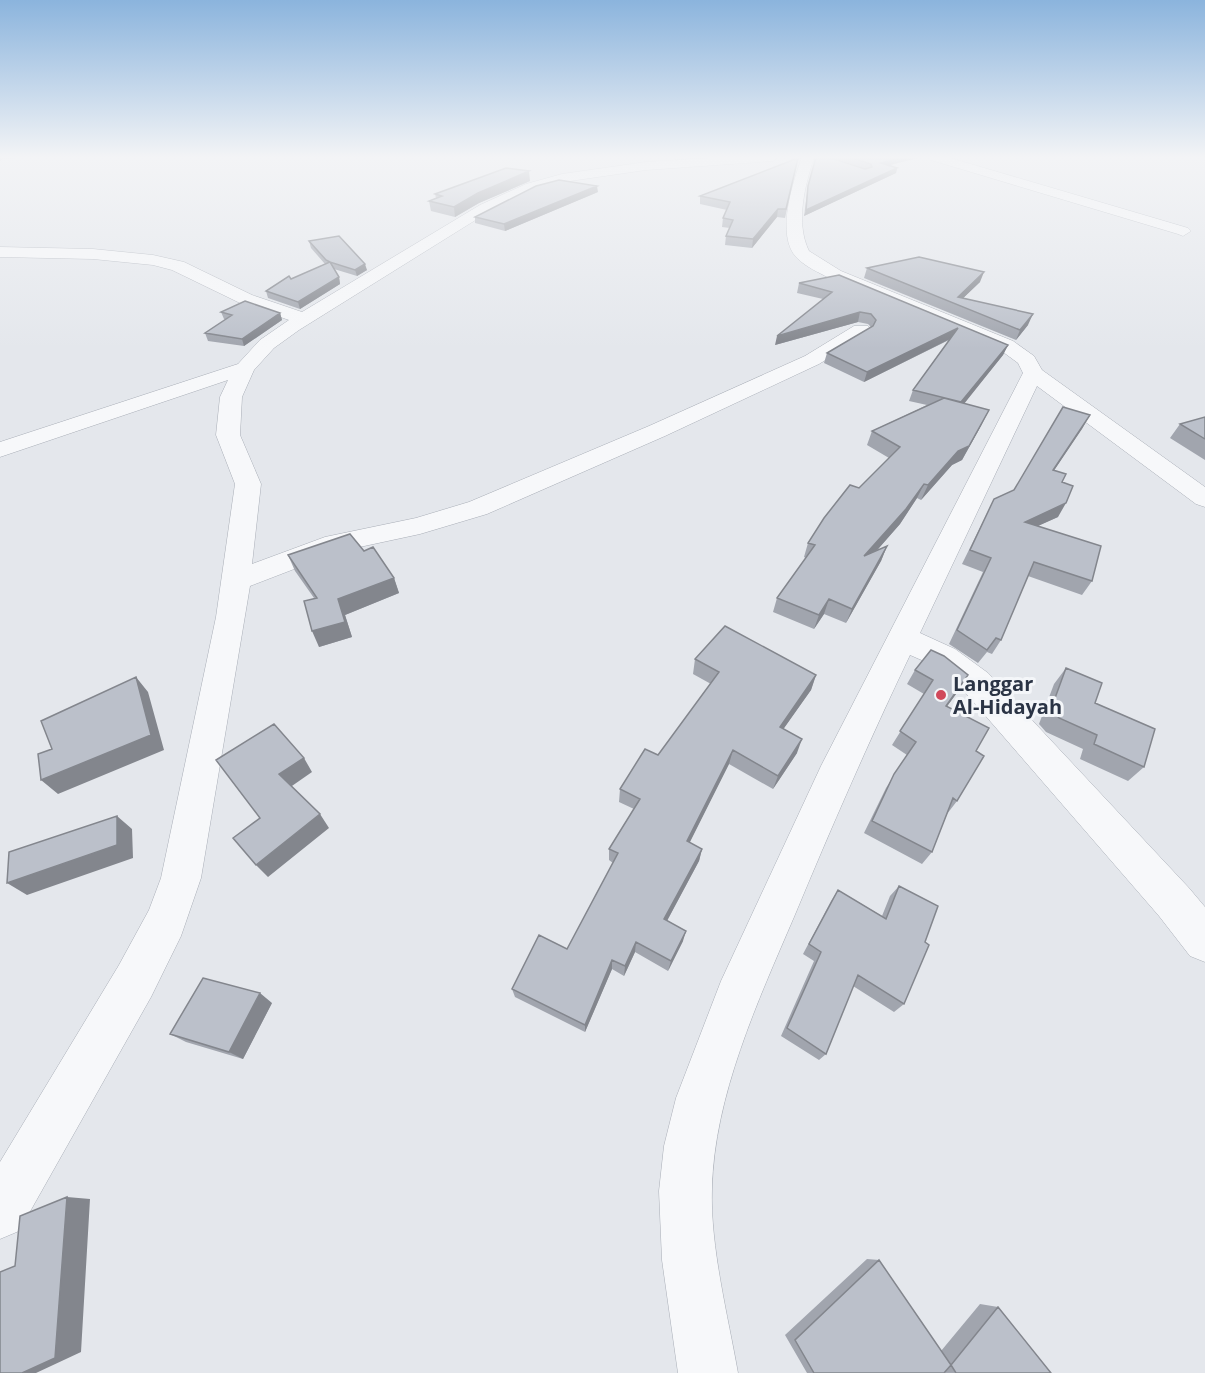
<svg xmlns="http://www.w3.org/2000/svg" width="1205" height="1373" viewBox="0 0 1205 1373" font-family="'Open Sans',sans-serif">
  <style>
    .lines { fill: none; stroke-linecap: round; stroke-linejoin: round }
    .minor-casing { stroke: #a9aeb7; stroke-width: 1 }
    .minor { fill: #f7f8fa; fill-rule: evenodd }
    .wall { fill: #a1a5ae }
    .shaded-wall { fill: #83868d }
    .building { fill: #bbc0ca; stroke: #83868d; stroke-width: 1.5 }
    .poi-dot { fill: #d1495b; stroke: #f4f6f9; stroke-width: 2 }
    .labels { text-anchor: middle; stroke-width: 6; stroke-linejoin: round; paint-order: stroke }
    .poi-label { font-size: 20px; font-weight: bold; fill: #2b3445; stroke: #f4f6f9; text-anchor: start }
  </style>
  <rect width="100%" height="100%" fill="#e4e7ec"/>
  <g class="lines">
    <defs>
      <path id="minor" d="M727,157H779L773,161L646,170L563,182L536,190L490,211L299,330L274,348L254,370L242,397L240,435L261,484L252,564L325,537L416,518L469,502L649,426L805,356L854,326H868L871,330L868,334L819,364L665,436L487,514L420,534L341,551L250,586L201,878L181,936L151,997L19,1231L0,1239V1162L119,965L149,910L161,878L216,617L235,484L216,435L220,397L228,380L0,457V442L238,364L260,340L289,320L240,303L172,270L153,265L93,259L0,257V247L93,249L153,255L184,262L252,295L302,312L480,205L526,184L562,174L646,162Z
        M802,157H814C805,186 795,222 809,251L841,271L1013,341L1034,356L1042,370L1205,487V507L1196,504L1037,386L920,633L955,649L988,673L1189,888L1205,907V962L1190,956L1159,916L964,691L933,665L910,655C869,741 831,828 794,917C758,1001 714,1096 712,1189C710,1246 728,1316 738,1373H678L662,1260L659,1191L664,1146L676,1098L721,981L821,766L1023,373L1018,363L999,349L829,278C818,272 806,267 797,258C775,236 793,182 802,157Z
        M929,157H947L1188,228L1191,231L1183,236L1178,234L931,160Z"/>
    </defs>
    <!-- minor casing -->
    <use href="#minor" class="minor-casing"/>
    <!-- minor -->
    <use href="#minor" class="minor"/>
  </g>
  <!-- wall -->
  <path class="wall" d="M830,157H921L890,165L897,168L896,173L804,216L808,186L867,169Z
    M798,158L785,218L777,217L752,248L725,245L726,236L730,228L722,227L723,218L727,210L700,204V196Z
    M530,181L479,203L455,217L431,211L429,201L436,198L435,194Z
    M598,192L505,231L475,223V217Z
    M309,241L367,270L357,276L334,269L339,277L340,284L300,309L268,298L266,291L325,264L311,248Z
    M867,268L980,282L963,298L1028,325L1016,340L864,278Z
    M839,275L1008,345L1003,355L964,403L982,424L962,460L952,465L921,500L917,498L900,524L876,551L887,546L881,561L846,623L824,614L814,629L773,612L777,598L806,558L804,557L808,543L859,488L889,458L867,445L872,431L927,405L909,401L913,390L949,340L864,382L824,363L827,353L871,327L868,324L858,322L775,345L823,299L797,293L799,283Z
    M221,312L280,313L282,320L244,346L208,341L205,333L226,319H224Z
    M1090,415L1054,470L1062,482L1058,517L1037,526L1092,581L1082,595L1028,576L1001,640L992,654L987,652L978,663L949,644L983,572L962,564L994,499L1014,490Z
    M1205,417V460L1170,438L1180,424Z
    M364,551L394,578L399,593L345,615L352,637L319,647L314,598L295,571L288,555Z
    M695,659L816,675L811,690L783,729L797,753L773,789L729,764L689,843L702,849L699,861L667,921L683,941L668,971L635,952L624,976L612,969L585,1032L515,997L512,989L567,949L613,863L609,860V849L634,809L619,802L620,789L658,755L711,684L693,674Z
    M1066,668L1095,703L1144,767L1128,781L1080,759L1083,749L1046,732L1039,724L1054,684Z
    M915,670L959,690L947,706L976,751L957,801L947,814L932,852L922,864L864,833L886,788L907,755L892,745L924,694L907,684Z
    M899,886L904,1004L894,1012L853,986L826,1054L819,1060L781,1036L814,961L803,954L831,901L838,890L882,916L890,896Z
    M272,1003L243,1059L186,1042L170,1034Z
    M867,1259L879,1260L941,1351L980,1304L998,1307L1051,1373H807L785,1335Z"/>
  <!-- shaded-wall -->
  <path class="shaded-wall" d="M0,157H25L2,159L0,161Z
    M903,157H921L879,168L881,163Z
    M897,168L896,173L804,216L806,210Z
    M529,171L530,181L479,203L455,217L454,207L478,193Z
    M597,186L598,192L505,231L504,224Z
    M778,209L777,217L752,248L753,239Z
    M365,264L367,270L357,276L355,270Z
    M984,272L980,282L957,304L958,297Z
    M339,277L340,284L300,309L298,302Z
    M860,312L858,322L775,345L777,336Z
    M280,313L282,320L244,346L242,339Z
    M1033,314L1028,325L1016,340L1020,330Z
    M958,328L954,337L864,382L867,372Z
    M1008,345L1003,355L956,414L960,403Z
    M989,410L982,424L962,460L952,465L921,500L928,485Z
    M1090,415L1082,429L1045,484L1053,470Z
    M924,484L917,498L900,524L859,571L864,556Z
    M1066,503L1058,517L1016,536L1025,522Z
    M887,546L881,561L846,623L852,609Z
    M394,578L399,593L345,615L352,637L319,647L312,631L338,599Z
    M829,599L824,614L814,629L819,615Z
    M816,675L811,690L775,741L780,727Z
    M968,675L959,690L937,720L946,706Z
    M136,677L148,692L164,750L58,794L41,780Z
    M802,739L797,753L773,789L778,776Z
    M733,750L729,764L684,854L687,841Z
    M304,758L312,772L289,788L279,774Z
    M320,814L329,828L268,877L256,865Z
    M117,816L132,829L133,858L27,895L7,883Z
    M702,849L699,861L662,930L664,919Z
    M686,931L683,941L668,971L671,961Z
    M636,942L635,952L624,976L625,966Z
    M612,960V969L585,1032V1025Z
    M260,993L272,1003L243,1059L229,1052Z
    M67,1197L90,1199L81,1352L36,1373H13Z"/>
  <!-- building -->
  <path class="building" d="M816,157H828L865,169L872,167L871,164L848,157H903L881,163L897,168L806,210L808,186Z
    M798,158L786,209H778L753,239L726,236L733,220L723,218L730,202L700,196Z
    M506,168L529,171L478,193L454,207L429,201L442,196L435,194Z
    M559,180L597,186L504,224L475,217L536,186Z
    M339,236L365,264L355,270L330,262L339,277L298,302L266,291L289,276L291,279L330,262L326,260L309,241Z
    M919,257L984,272L958,297L1033,314L1020,330L867,268Z
    M839,275L1008,345L961,402L913,390L958,328L867,372L827,353L873,326L876,320L871,314L860,312L777,336L832,292L799,283Z
    M245,301L280,313L242,339L205,333L232,315L221,312Z
    M944,398L989,410L969,446L958,451L928,485L924,484L906,509L864,556L887,546L852,609L829,599L819,615L777,598L815,545L808,543L824,518L850,485L859,488L900,447L872,431Z
    M1063,407L1090,415L1053,470L1066,474L1062,482L1073,486L1066,503L1025,522L1101,546L1092,581L1034,562L1001,640L996,638L987,650L957,630L991,558L970,550L994,499L1014,490Z
    M1205,417V439L1180,424Z
    M350,534L364,551L373,547L394,578L338,599L345,622L312,631L304,601L317,598L288,555Z
    M725,626L816,675L780,727L802,739L778,776L733,750L687,841L702,849L664,919L686,931L671,961L636,942L625,966L612,960L585,1025L512,989L539,935L567,949L618,853L609,849L640,799L620,789L645,749L658,755L719,672L695,659Z
    M931,650L944,656L968,675L946,706L989,728L976,751L984,756L957,801L953,798L932,852L872,821L894,774L916,742L900,731L933,680L915,670Z
    M1066,668L1102,683L1095,703L1155,729L1144,767L1094,744L1097,735L1059,718L1051,709Z
    M136,677L151,735L41,780L38,754L52,749L41,721Z
    M274,724L304,758L279,774L320,814L256,865L233,838L260,818L216,760Z
    M117,816V845L7,883L9,852Z
    M899,886L938,906L925,942L929,945L904,1004L858,975L826,1054L787,1028L821,952L809,944L838,890L886,919Z
    M203,978L260,993L229,1052L170,1034Z
    M67,1197L55,1358L22,1373H0V1272L15,1266L20,1216Z
    M879,1260L951,1365L944,1373H814L795,1340Z
    M998,1307L1051,1373H956L951,1365Z"/>
  <!-- sky -->
  <linearGradient id="sky" x2="0" y2="1"><stop stop-color="#8bb4dd"/><stop offset="0.45" stop-color="#f3f4f6"/><stop offset="1" stop-color="#f3f4f6" stop-opacity="0"/></linearGradient>
  <rect width="1205" height="349" fill="url(#sky)"/>
  <!-- markers -->
  <circle class="poi-dot" cx="941" cy="695" r="6"/>
  <g class="labels">
    <!-- poi labels -->
    <g class="poi-label">
      <text x="953" y="691">Langgar<tspan x="953" dy="23">Al-Hidayah</tspan></text>
    </g>
  </g>
</svg>
